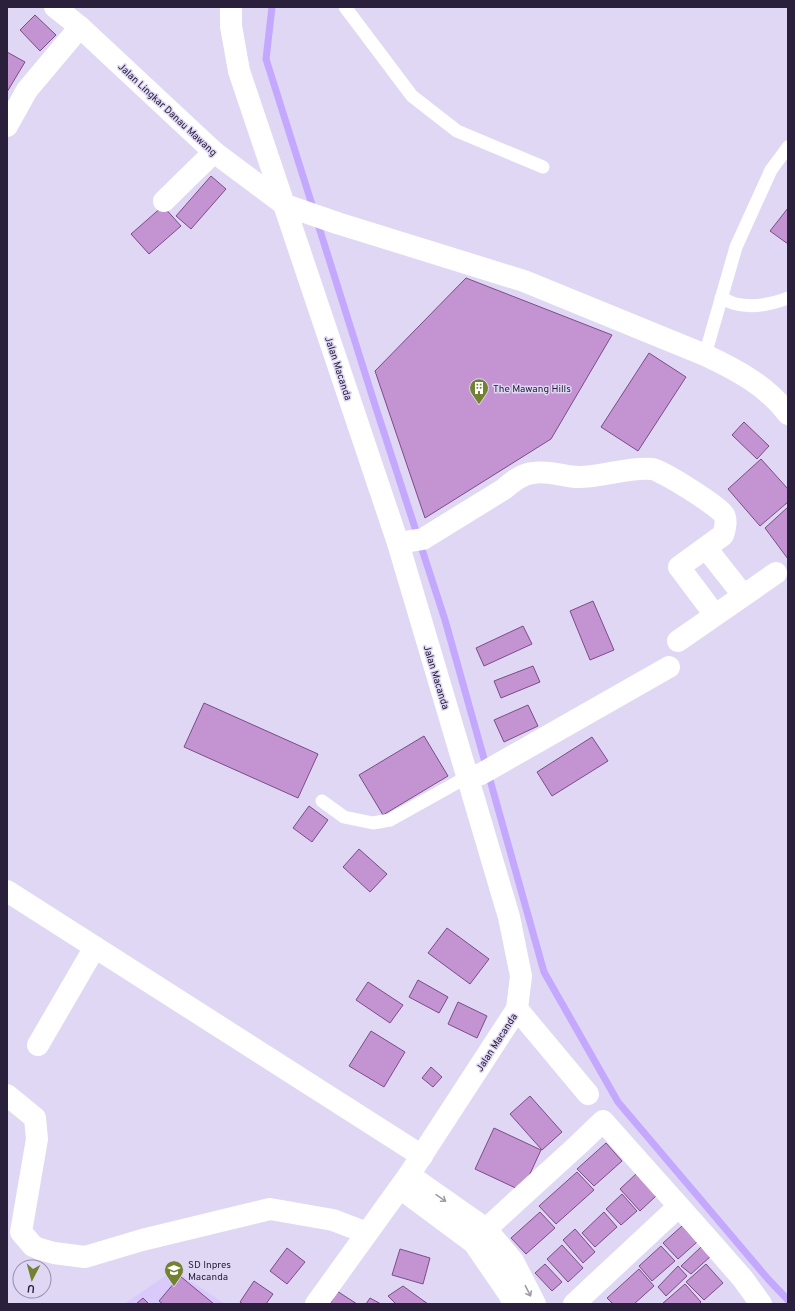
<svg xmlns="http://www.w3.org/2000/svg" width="795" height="1311" viewBox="0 0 795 1311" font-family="Overpass,sans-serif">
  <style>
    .built { fill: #d9cafb }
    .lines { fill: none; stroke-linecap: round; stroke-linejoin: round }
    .stream { stroke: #c4a8fd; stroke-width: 7 }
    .building { fill: #c493d2; stroke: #7b4d87 }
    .service { stroke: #fff; stroke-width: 13 }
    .minor { stroke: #fff; stroke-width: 22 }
    .tertiary { stroke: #fff; stroke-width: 22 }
    .oneway { stroke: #9f9ba7 }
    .labels { text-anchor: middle; stroke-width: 3; stroke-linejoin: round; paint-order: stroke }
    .street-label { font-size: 10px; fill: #2a203c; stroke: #dfd7f4 }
    .poi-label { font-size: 10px; fill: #2a203c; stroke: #dfd7f4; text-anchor: start }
  </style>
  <rect width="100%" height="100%" fill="#dfd7f4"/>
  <!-- built -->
  <path class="built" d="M174,1270L225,1304H124Z"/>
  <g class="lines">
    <!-- stream -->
    <path class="stream" d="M272,7L266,59L314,211
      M317,221L375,405L445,620L544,972L618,1102L768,1279L788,1300"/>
  </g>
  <!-- building -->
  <path class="building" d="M35,15L56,35L40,51L20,30Z
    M7,52L25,62L7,92Z
    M211,176L226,189L191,229L176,216Z
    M163,206L181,226L149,254L131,234Z
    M788,208V244L770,231Z
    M466,278L612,335L551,439L425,518L375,371Z
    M649,353L686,377L638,451L601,427Z
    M744,422L769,446L757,459L732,435Z
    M761,459L788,489V502L760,526L728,489Z
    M788,507V559L765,528Z
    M593,601L614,650L590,660L570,611Z
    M523,626L532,644L484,666L476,648Z
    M533,666L540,682L501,698L494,681Z
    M204,703L318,754L298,798L184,747Z
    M528,705L538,726L504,742L494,720Z
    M424,736L448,776L383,815L359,775Z
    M592,737L608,761L552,796L537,772Z
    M309,806L328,820L312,842L293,828Z
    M359,849L387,874L370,892L343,867Z
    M447,928L489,959L470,984L428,953Z
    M418,980L448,997L439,1013L409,997Z
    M368,982L403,1005L390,1023L356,1000Z
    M458,1002L487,1016L477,1038L448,1024Z
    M371,1031L405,1052L384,1087L349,1066Z
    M431,1067L442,1077L433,1087L422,1078Z
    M530,1096L562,1132L542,1150L510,1114Z
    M494,1128L541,1150L522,1191L475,1169Z
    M606,1143L622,1161L594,1186L577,1169Z
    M577,1172L594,1190L556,1224L539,1206Z
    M637,1173L657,1195L640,1211L620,1189Z
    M622,1194L637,1211L621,1225L606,1209Z
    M540,1212L555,1228L526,1254L511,1238Z
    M604,1212L617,1227L595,1247L582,1233Z
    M682,1226L697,1242L678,1259L663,1243Z
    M575,1229L595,1252L583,1263L563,1240Z
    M562,1245L583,1268L568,1282L547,1259Z
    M661,1246L675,1261L652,1281L639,1266Z
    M701,1247L711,1256L691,1274L681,1266Z
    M287,1248L305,1262L287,1284L270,1271Z
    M400,1249L430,1258L423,1284L392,1275Z
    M545,1264L562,1282L552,1291L535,1273Z
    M706,1264L723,1283L704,1300L686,1282Z
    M678,1266L687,1276L666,1296L658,1287Z
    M639,1269L654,1286L634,1304H613L607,1298Z
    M180,1276L214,1304H163L159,1301Z
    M254,1281L273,1294L266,1304H243L240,1302Z
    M685,1284L701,1302L699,1304H662Z
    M403,1286L428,1304H396L388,1296Z
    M337,1291L357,1304H330Z
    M143,1298L149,1304H136Z
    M370,1298L381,1304H366Z"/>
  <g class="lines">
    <!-- service -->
    <path class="service" d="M345,7L412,96L457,131L543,167
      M721,298C726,300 731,303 736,304C753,308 772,304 788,298
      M705,355L736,247L771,170L788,147
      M322,801L344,817L373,823L390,820L467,777"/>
    <!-- minor -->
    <path class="minor" d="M7,126L27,90L80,27
      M164,201L214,152
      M337,223L524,281L705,355C737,370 767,386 788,414
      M398,543L423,539L504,489C513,481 522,474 533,473C548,470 564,477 579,477C603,477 627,467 652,469C661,470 719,506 724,515C727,520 725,530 723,535L679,567L715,615
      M706,548L743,595
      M678,641L776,573
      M467,777L481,774L669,667
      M7,891L422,1156
      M517,1009L588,1094
      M38,1045L95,947
      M7,1095L35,1118L37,1139L21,1232L33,1246L40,1249L54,1253L85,1257L142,1240L270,1209L333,1220L367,1233
      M409,1175L486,1229L513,1261L535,1304
      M400,1188L474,1243L509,1294L514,1304
      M474,1243L486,1229L578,1145L603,1121L709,1240L743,1279L761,1304
      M574,1304L678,1207"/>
    <!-- tertiary -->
    <path class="tertiary" d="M55,7L80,27L214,152L285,205L337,223
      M231,7V26L239,71L398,543L509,917L521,976L517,1009L409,1175L316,1304"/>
  </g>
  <!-- one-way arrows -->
  <defs><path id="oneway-shaft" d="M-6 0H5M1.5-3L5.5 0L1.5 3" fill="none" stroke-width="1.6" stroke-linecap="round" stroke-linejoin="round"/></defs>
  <g class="oneway">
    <use href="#oneway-shaft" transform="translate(441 1198) rotate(35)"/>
    <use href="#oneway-shaft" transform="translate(528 1291) rotate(63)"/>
  </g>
  <!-- icons -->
  <defs>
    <symbol id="building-pin" viewBox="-11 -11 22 30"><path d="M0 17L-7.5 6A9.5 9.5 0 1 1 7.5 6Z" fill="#738230" stroke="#dfd7f4"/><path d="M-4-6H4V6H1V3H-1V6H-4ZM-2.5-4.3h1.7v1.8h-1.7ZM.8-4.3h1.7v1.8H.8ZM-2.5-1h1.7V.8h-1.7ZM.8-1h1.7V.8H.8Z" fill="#fff"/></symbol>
    <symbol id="school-pin" viewBox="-11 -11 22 30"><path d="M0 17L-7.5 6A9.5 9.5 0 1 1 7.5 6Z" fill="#738230" stroke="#dfd7f4"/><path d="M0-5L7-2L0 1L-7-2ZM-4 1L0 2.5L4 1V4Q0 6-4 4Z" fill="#fff"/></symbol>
  </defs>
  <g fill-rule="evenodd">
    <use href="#building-pin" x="468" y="377" width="22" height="30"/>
    <use href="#school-pin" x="163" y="1259" width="22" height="30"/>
  </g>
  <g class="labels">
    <!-- street labels -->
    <g class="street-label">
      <text transform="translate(168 109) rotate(43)" y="4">Jalan Lingkar Danau Mawang</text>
      <text transform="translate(339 368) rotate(72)" y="4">Jalan Macanda</text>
      <text transform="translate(437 677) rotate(73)" y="4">Jalan Macanda</text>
      <text transform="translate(496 1042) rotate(-57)" y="4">Jalan Macanda</text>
    </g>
    <!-- poi labels -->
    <g class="poi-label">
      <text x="493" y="392">The Mawang Hills</text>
      <text x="188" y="1268">SD Inpres<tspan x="188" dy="12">Macanda</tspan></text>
    </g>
  </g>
  <!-- border -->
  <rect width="795" height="1311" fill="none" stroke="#2a203c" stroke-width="16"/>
  <!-- north arrow -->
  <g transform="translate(32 1279) rotate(186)"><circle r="19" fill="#dfd7f4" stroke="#978eaa"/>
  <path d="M0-3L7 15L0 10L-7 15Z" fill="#738230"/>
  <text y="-6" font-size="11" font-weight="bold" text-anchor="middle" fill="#2a203c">U</text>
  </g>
</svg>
